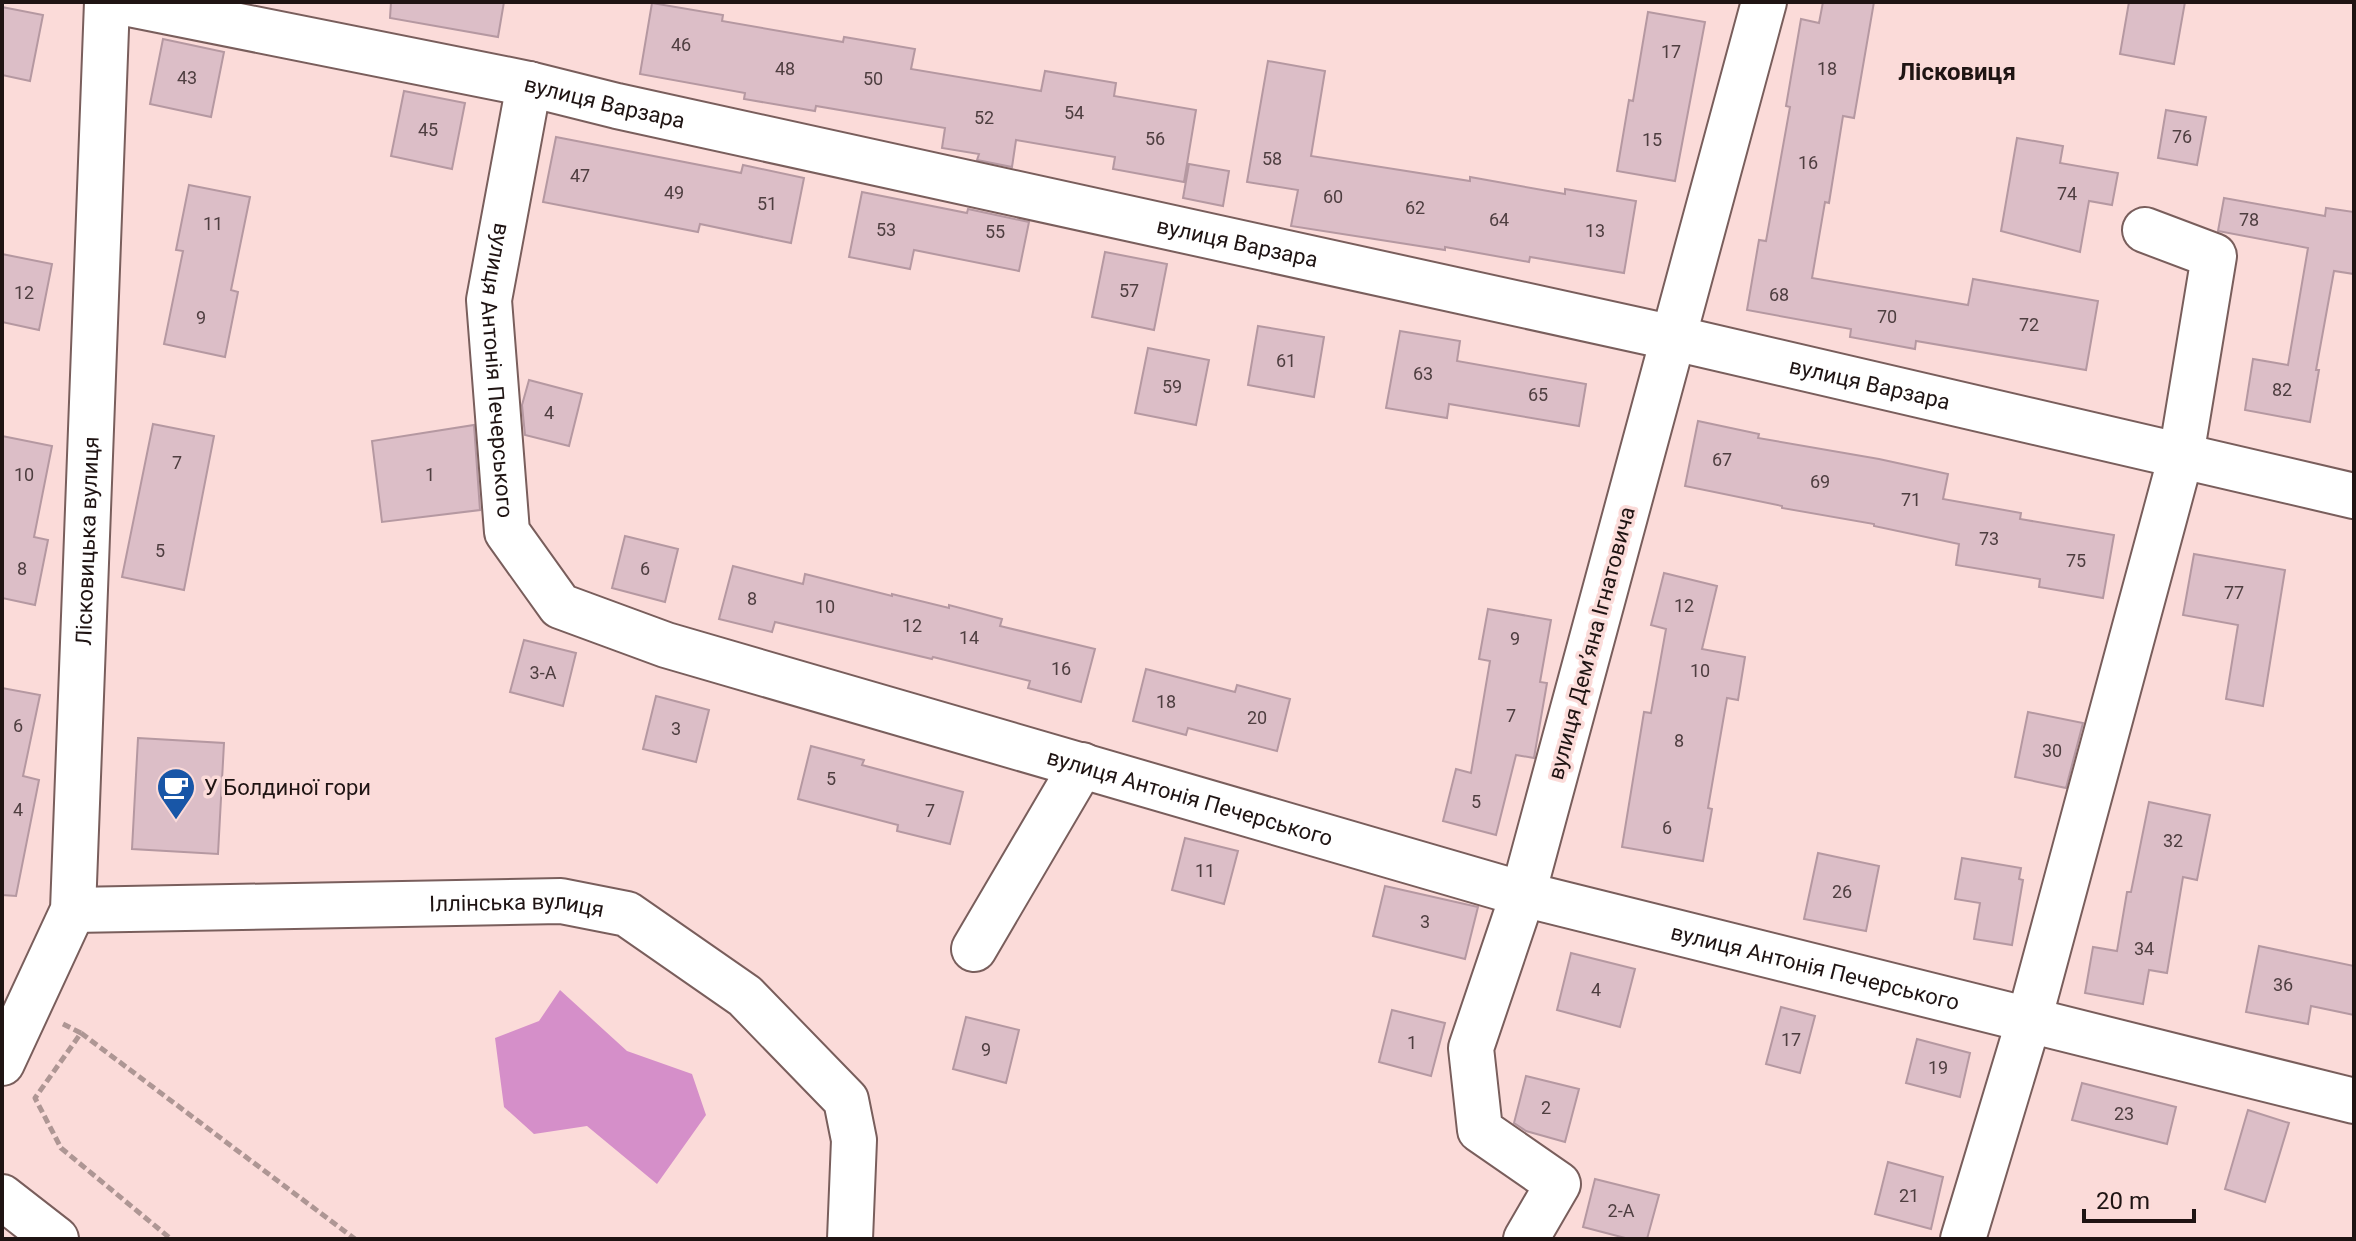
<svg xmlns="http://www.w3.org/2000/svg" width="2356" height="1241" viewBox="0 0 2356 1241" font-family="Roboto,sans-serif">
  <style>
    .water { fill: #d58fc9 }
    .building { fill: #dcbec7; stroke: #b598a1; stroke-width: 2 }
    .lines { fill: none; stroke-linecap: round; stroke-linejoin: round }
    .minor-casing { stroke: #795e5c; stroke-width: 48 }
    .major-casing { stroke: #795e5c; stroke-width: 48 }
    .path { stroke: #ae9694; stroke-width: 5; stroke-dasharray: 8 4; stroke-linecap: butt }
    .minor { stroke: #fff; stroke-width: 44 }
    .major { stroke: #fff; stroke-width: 44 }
    .labels { text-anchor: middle; stroke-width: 7; stroke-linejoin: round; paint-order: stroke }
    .number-label { font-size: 18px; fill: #4e3e40 }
    .street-label { font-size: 22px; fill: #1f1413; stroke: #fbdbd9 }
    .poi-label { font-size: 22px; fill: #1f1413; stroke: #fbdbd9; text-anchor: start }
    .neighbourhood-label { font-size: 24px; font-weight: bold; fill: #1f1413; stroke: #fbdbd9 }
  </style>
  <rect width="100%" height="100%" fill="#fbdbd9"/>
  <!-- water -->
  <path class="water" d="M560,990L627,1051L692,1074L706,1115L657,1184L587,1126L534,1134L504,1107L495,1038L539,1021Z"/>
  <!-- building -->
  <path class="building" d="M391,2H504L498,37L390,18Z
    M1823,2H1874L1854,118L1843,116L1829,203L1825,202L1812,278L1968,305L1973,279L2098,301L2086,370L1916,341L1915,349L1850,337L1851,329L1747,310L1759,240L1766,241L1790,107L1786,106L1801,19L1819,23Z
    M2129,2H2185L2174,64L2120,54Z
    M652,3L723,15L722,21L843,42L844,37L915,49L911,69L1041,91L1045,71L1116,83L1114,96L1196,110L1184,182L1113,169L1115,157L1016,140L1012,167L977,160L979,154L942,148L945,128L816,106L815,111L744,99L745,93L640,74Z
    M2,7L43,15L30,81L2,75Z
    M1648,12L1705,22L1675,181L1617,171L1629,100L1633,101Z
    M163,39L224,52L211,117L150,104Z
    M1268,61L1325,71L1311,156L1470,181V177L1565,194V189L1636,201L1624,273L1530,257L1529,262L1445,247V250L1291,226L1298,190L1247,182Z
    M404,91L465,103L452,169L391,156Z
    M2166,110L2206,117L2197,165L2158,158Z
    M556,137L741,173L743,165L804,178L791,243L700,224L698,232L543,202Z
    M2017,138L2063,146L2060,163L2118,173L2112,205L2089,201L2080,252L2001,231Z
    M1189,164L1229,171L1223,206L1183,198Z
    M189,185L250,197L231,290L238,292L225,357L164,344L183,251L176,250Z
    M862,192L967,213L968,209L1029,222L1019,271L914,250L910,269L849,257Z
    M2224,198L2325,216L2326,208L2354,212V274L2334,271L2316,370H2319L2310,422L2245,410L2253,359L2288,365L2308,248L2218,231Z
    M1105,252L1167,264L1154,330L1092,317Z
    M2,254L52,264L39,330L2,322Z
    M1258,326L1324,337L1314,397L1248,385Z
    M1400,331L1460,341L1457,361L1586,384L1579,426L1449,404L1447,418L1386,408Z
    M1148,348L1209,360L1196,425L1135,413Z
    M529,380L582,394L569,446L525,435L522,405Z
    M1698,421L1759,434L1758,438L1879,459L1948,474L1943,499L2021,513L2020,519L2114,535L2103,598L2039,587L2040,579L1956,565L1959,544L1874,526V524L1782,508V506L1685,486Z
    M153,424L214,436L184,590L122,577Z
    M474,425L480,510L382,522L372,441Z
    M2,436L52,446L34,537L48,540L35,605L2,598Z
    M625,536L678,549L665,602L612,588Z
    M2194,554L2285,570L2263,706L2226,699L2238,625L2183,615Z
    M733,566L803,584L805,574L892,596V594L949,608V605L1002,619L1000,626L1095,649L1081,702L1028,688L1030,681L933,657L932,659L775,622L772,632L719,619Z
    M1664,573L1717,586L1702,649L1745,657L1738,700L1727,698L1708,808L1712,809L1703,861L1622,847L1644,712L1651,713L1666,629L1651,625Z
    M1488,609L1551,620L1540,682L1547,683L1535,752L1534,758L1516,755L1496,835L1443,821L1456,769L1471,773L1490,661L1479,659Z
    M524,640L576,653L563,706L510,692Z
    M1146,669L1235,692L1237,685L1290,699L1277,751L1188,728L1186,735L1133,721Z
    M2,688L40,695L23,776L39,780L16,896L2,895Z
    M656,696L709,710L696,762L643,749Z
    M2028,712L2083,723L2066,788L2015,777Z
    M138,738L224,743L218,854L132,849Z
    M811,746L864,760L862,765L963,792L950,844L897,831L898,825L798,799Z
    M2149,802L2210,815L2197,880L2183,877L2167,973L2149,970L2143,1004L2085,993L2093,947L2117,951L2127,892H2131Z
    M1185,838L1238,851L1224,904L1172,890Z
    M1818,853L1879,866L1866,931L1804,919Z
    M1962,858L2021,868L2019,879L2023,880L2012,945L1974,939L1980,903L1955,899Z
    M1385,886L1478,907L1465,959L1373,936Z
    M2259,946L2354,966V1015L2311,1006L2308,1024L2246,1012Z
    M1571,953L1635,969L1620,1027L1557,1010Z
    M1781,1007L1815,1016L1800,1073L1766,1064Z
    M1392,1010L1445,1023L1431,1076L1379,1062Z
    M966,1017L1019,1030L1006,1083L953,1069Z
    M1917,1039L1970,1053L1960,1097L1906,1083Z
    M1526,1076L1579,1089L1565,1142L1526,1131L1514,1123Z
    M2082,1083L2176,1107L2167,1144L2072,1120Z
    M2248,1110L2289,1123L2265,1202L2225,1189Z
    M1888,1162L1943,1177L1931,1229L1875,1214Z
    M1595,1179L1659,1195L1647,1239H1629L1583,1227Z"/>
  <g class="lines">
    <defs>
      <g id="minor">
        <path id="s1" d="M119,2L529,84L617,106L1674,338L2354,496"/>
        <path id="s2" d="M529,84L489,300L507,532L560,606L666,645L1523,894L2354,1101"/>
        <path id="s3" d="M73,910L561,901L627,914L745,996L846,1100L854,1140L850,1239"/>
        <path d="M974,949L1082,765"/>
        <path d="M1526,1239L1558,1184L1480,1130L1471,1048L1523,894L1764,2"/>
        <path d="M1963,1239L2029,1020L2181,456L2214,256L2145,230"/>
      </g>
      <g id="major">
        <path id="s4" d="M2,1063L73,910L107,2"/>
        <path d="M2,1197L56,1239"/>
      </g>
    </defs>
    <!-- minor casing -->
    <use href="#minor" class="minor-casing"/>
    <!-- major casing -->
    <use href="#major" class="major-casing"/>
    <!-- path -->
    <path class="path" d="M63,1024L81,1033L35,1098L61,1148L171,1239
      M81,1033L355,1239"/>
    <!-- minor -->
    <use href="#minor" class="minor"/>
    <!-- major -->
    <use href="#major" class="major"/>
  </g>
  <!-- icons -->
  <defs>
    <symbol id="cafe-pin" viewBox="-11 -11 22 30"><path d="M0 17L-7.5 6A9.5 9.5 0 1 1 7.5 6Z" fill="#1856a7" stroke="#fbdbd9"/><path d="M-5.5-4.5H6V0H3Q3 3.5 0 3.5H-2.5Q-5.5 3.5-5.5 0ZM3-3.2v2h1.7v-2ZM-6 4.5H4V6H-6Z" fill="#fff"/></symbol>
  </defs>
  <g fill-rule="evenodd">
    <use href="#cafe-pin" x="154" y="765" width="44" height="60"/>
  </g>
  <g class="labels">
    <!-- number labels -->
    <g class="number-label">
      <text x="681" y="51">46</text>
      <text x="1671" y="58">17</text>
      <text x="785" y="75">48</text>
      <text x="1827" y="75">18</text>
      <text x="187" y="84">43</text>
      <text x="873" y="85">50</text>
      <text x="1074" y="119">54</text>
      <text x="984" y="124">52</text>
      <text x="428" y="136">45</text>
      <text x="2182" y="143">76</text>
      <text x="1155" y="145">56</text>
      <text x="1652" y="146">15</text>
      <text x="1272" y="165">58</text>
      <text x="1808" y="169">16</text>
      <text x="580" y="182">47</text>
      <text x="674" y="199">49</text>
      <text x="2067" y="200">74</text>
      <text x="1333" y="203">60</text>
      <text x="767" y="210">51</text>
      <text x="1415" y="214">62</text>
      <text x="1499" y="226">64</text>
      <text x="2249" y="226">78</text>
      <text x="213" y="230">11</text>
      <text x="886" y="236">53</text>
      <text x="1595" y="237">13</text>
      <text x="995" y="238">55</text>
      <text x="1129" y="297">57</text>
      <text x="24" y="299">12</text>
      <text x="1779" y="301">68</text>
      <text x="1887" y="323">70</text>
      <text x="201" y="324">9</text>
      <text x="2029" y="331">72</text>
      <text x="1286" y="367">61</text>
      <text x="1423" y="380">63</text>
      <text x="1172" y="393">59</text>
      <text x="2282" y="396">82</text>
      <text x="1538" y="401">65</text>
      <text x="549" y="419">4</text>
      <text x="1722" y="466">67</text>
      <text x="177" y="469">7</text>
      <text x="24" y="481">10</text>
      <text x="430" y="481">1</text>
      <text x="1820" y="488">69</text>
      <text x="1911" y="506">71</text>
      <text x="1989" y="545">73</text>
      <text x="160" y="557">5</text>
      <text x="2076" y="567">75</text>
      <text x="22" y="575">8</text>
      <text x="645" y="575">6</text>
      <text x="2234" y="599">77</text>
      <text x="752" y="605">8</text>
      <text x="1684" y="612">12</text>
      <text x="825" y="613">10</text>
      <text x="912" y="632">12</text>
      <text x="969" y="644">14</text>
      <text x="1515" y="645">9</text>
      <text x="1061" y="675">16</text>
      <text x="1700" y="677">10</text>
      <text x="543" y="679">3-А</text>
      <text x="1166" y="708">18</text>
      <text x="1511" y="722">7</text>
      <text x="1257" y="724">20</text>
      <text x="18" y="732">6</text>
      <text x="676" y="735">3</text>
      <text x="1679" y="747">8</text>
      <text x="2052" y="757">30</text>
      <text x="831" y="785">5</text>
      <text x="1476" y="808">5</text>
      <text x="18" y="816">4</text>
      <text x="930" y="817">7</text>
      <text x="1667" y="834">6</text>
      <text x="2173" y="847">32</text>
      <text x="1205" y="877">11</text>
      <text x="1842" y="898">26</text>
      <text x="1425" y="928">3</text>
      <text x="2144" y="955">34</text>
      <text x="2283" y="991">36</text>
      <text x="1596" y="996">4</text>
      <text x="1791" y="1046">17</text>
      <text x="1412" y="1049">1</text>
      <text x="986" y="1056">9</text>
      <text x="1938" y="1074">19</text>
      <text x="1546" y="1114">2</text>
      <text x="2124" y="1120">23</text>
      <text x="1909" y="1202">21</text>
      <text x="1621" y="1217">2-А</text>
    </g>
    <!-- street labels -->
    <g class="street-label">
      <text dy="8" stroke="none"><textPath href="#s1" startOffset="496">вулиця Варзара</textPath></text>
      <text dy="8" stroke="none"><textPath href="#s1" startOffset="1144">вулиця Варзара</textPath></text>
      <text dy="8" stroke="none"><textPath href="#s2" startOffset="290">вулиця Антонія Печерського</textPath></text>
      <text dy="8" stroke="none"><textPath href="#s1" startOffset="1792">вулиця Варзара</textPath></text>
      <text dy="8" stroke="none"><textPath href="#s4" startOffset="538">Лісковицька вулиця</textPath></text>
      <text transform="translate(1591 643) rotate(-75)" y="8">вулиця Демʼяна Ігнатовича</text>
      <text dy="8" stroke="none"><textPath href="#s2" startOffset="1202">вулиця Антонія Печерського</textPath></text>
      <text dy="8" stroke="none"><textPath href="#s3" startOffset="444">Іллінська вулиця</textPath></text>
      <text dy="8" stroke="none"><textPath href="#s2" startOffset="1850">вулиця Антонія Печерського</textPath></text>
    </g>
    <!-- poi labels -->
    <g class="poi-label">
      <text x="204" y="795">У Болдиної гори</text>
    </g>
    <!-- neighbourhood labels -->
    <g class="neighbourhood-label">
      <text x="1957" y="80">Лісковиця</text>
    </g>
  </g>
  <!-- border -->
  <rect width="2356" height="1241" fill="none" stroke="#1f1413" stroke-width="8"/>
  <!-- scale -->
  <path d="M2084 1209v12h110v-12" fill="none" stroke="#1f1413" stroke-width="4"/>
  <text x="2096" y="1209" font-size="24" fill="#1f1413" stroke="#fbdbd9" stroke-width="6" paint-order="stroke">20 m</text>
</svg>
